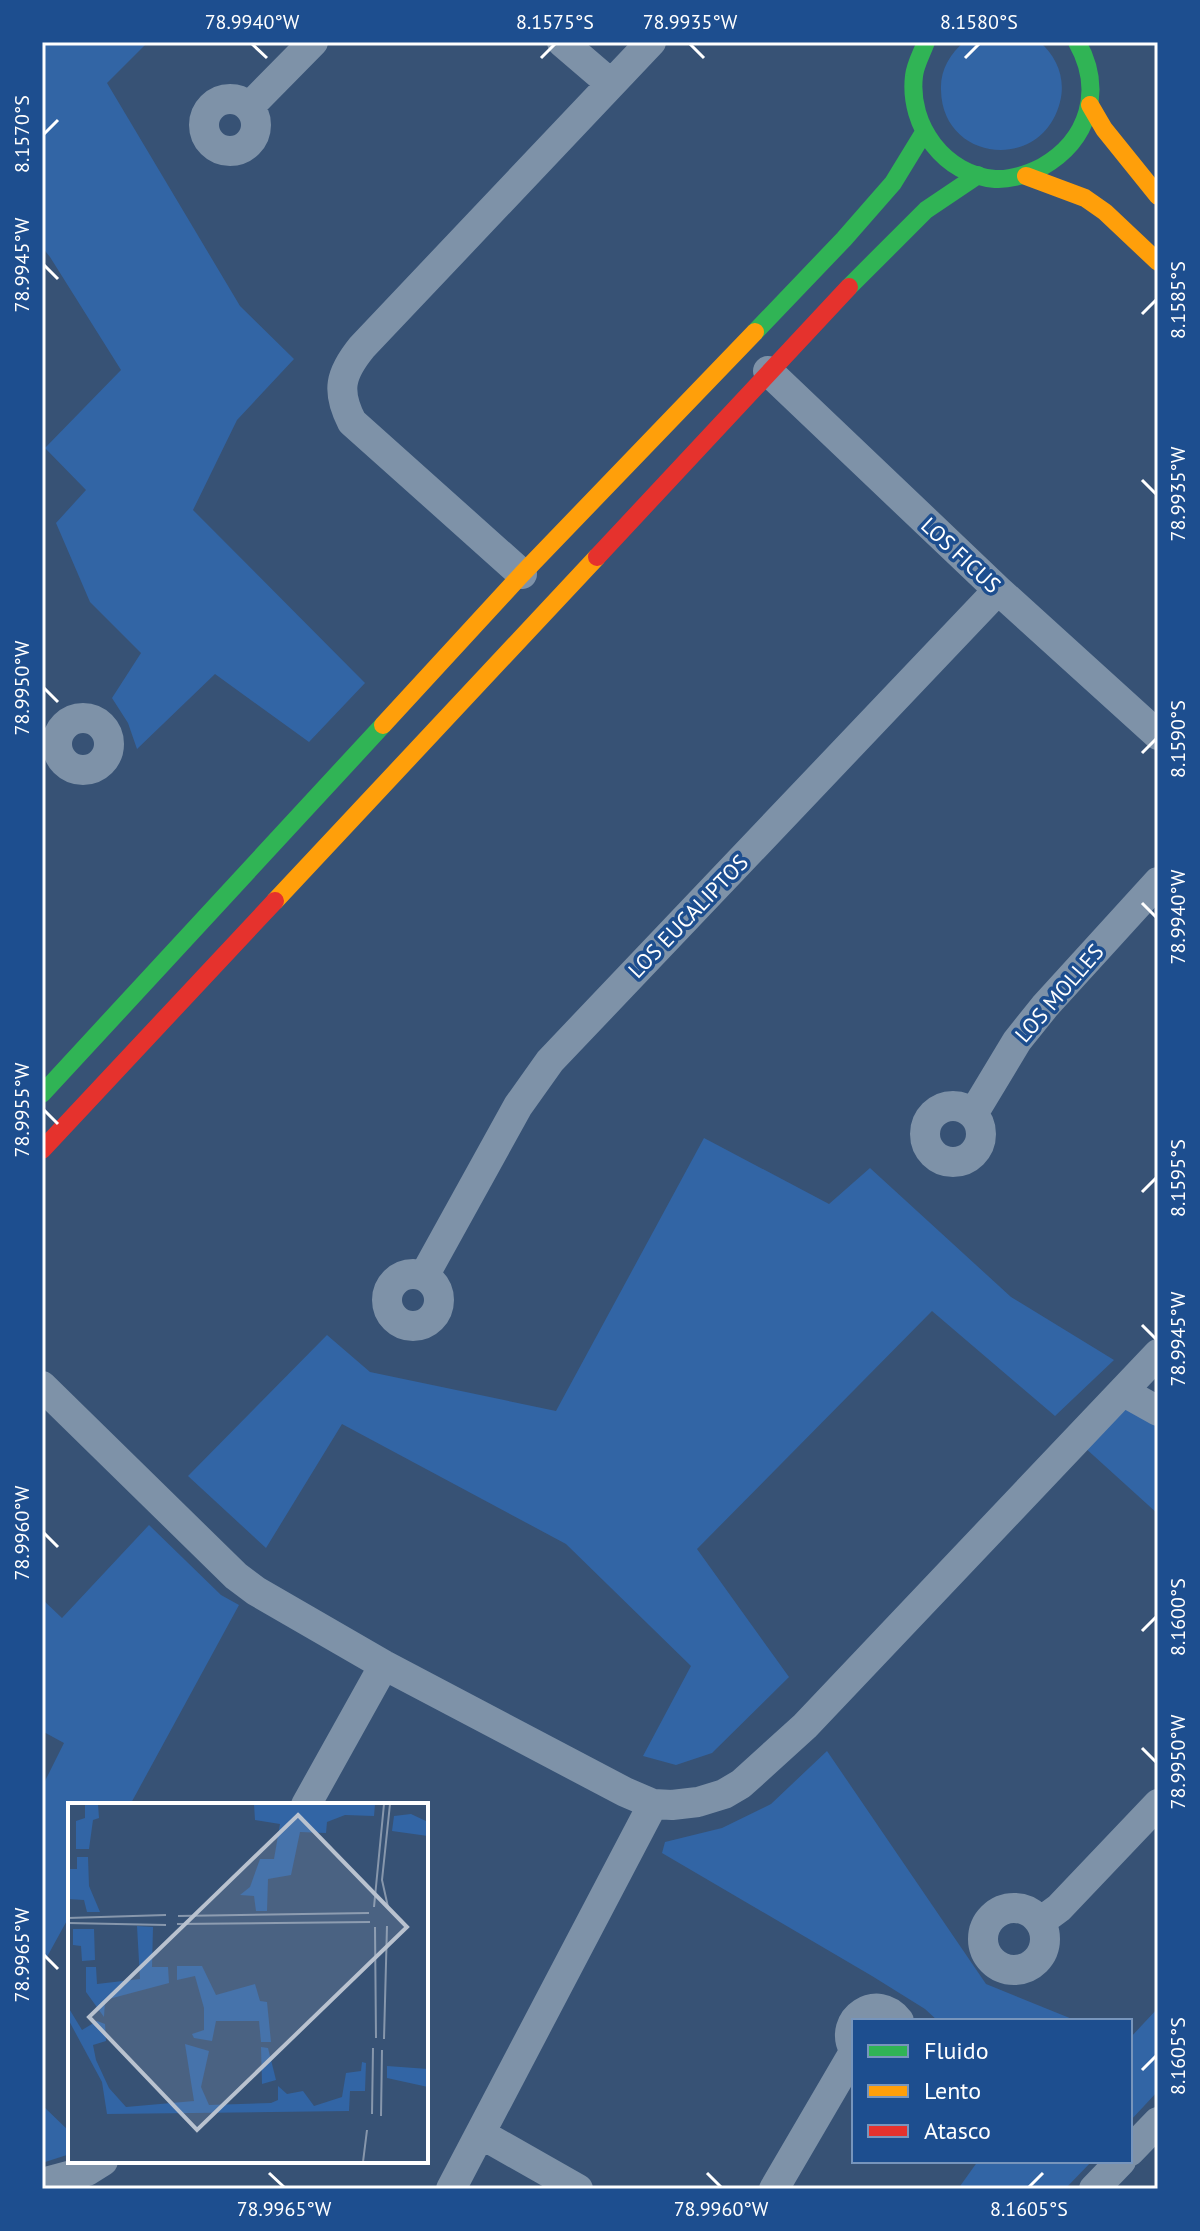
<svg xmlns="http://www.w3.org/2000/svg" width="1200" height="2231" viewBox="0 0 1200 2231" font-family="'PT Sans',sans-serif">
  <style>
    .green { fill: #3265a5 }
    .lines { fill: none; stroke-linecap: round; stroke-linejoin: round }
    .street { stroke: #7e92a8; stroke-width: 30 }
    .fast { stroke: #30b455; stroke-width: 18 }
    .slow { stroke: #ff9f0a; stroke-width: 18 }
    .jam { stroke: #e5322d; stroke-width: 18 }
    .ticks { fill: none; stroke: #fff; stroke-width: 3 }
    .labels { text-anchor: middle; stroke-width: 7; stroke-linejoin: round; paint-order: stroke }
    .street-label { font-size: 22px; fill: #fff; stroke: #1d4e8f }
    .inset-road { fill: none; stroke: #8797ac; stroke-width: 2 }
    .view { fill: #b9c2cf; fill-opacity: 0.15; stroke: #b9c2cf; stroke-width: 4 }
    .inset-edge { fill: none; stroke: #fff; stroke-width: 4 }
    .neatline { fill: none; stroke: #fff; stroke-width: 3 }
    .ticks-label { font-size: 20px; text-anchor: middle; fill: #fff }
  </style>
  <rect width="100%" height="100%" fill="#375275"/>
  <!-- green -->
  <path class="green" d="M42,42H148L107,83L240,306L294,359L237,420L193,510L365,683L309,742L215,674L137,749L128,723L112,698L141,653L90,602L56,523L86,490L45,448L121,370L50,257L42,247Z
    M964,42H1040C1057,57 1066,79 1060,102C1042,173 942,162 941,90C940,70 950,54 964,42Z
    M704,1138L829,1204L870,1168L1011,1297L1114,1360L1055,1416L932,1311L697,1549L789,1677L712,1753L676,1765L643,1756L691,1666L566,1544L342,1424L266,1548L188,1476L327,1335L370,1372L556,1411Z
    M1124,1408L1158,1427V1514L1083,1446Z
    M149,1525L221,1595L239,1605L130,1805H70V1915L42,1966V1787L64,1743L42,1731V1599L62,1618Z
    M827,1751L986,1984L1077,2021H938L925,2009L872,1976L662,1853L665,1842L722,1828L771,1804Z
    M1158,2008V2091L1130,2121V2038Z
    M42,2105L70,2132V2154L42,2163Z
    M978,2161H1092L1065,2189H958Z"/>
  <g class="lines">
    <!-- street -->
    <path class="street" d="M562,42L611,84
      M204 125a26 26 0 1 1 52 0a26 26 0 1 1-52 0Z
      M249,107L313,42
      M768,371L998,590L1158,735
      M522,574L352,422C336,391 340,374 362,347L651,42
      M57 744a26 26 0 1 1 52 0a26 26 0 1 1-52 0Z
      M925 1134a28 28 0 1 1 56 0a28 28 0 1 1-56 0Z
      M973,1114L1017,1041L1045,1006L1158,882
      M387 1300a26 26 0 1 1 52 0a26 26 0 1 1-52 0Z
      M424,1276L518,1106L550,1061L998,590
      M42,1386L236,1576L256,1591L384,1665L625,1792L653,1804L672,1805L698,1802L724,1794L741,1784L805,1726L1158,1354
      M1124,1392L1158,1411
      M306,1805L384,1665
      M983 1939a31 31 0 1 1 62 0a31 31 0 1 1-62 0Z
      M1040,1922L1059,1908L1158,1804
      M854,2050C837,2019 878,1992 899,2021
      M481,2134L578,2189
      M1130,2151L1158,2122
      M42,2183L87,2171L103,2161
      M451,2189L653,1804
      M774,2189L854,2052
      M1094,2189L1121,2161"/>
    <!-- fast -->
    <path class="fast" d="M926,42C922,53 915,65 914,76C908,126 945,175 995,179C1012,180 1028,174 1042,167C1089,140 1104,90 1077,42
      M849,287L926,210L978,175
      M755,332L844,239L893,183L923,134
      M42,1094L383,725"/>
    <!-- slow -->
    <path class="slow" d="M1090,105L1104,129L1158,196
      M1026,176L1085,198L1105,212L1158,262
      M383,725L522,574L755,332
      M275,901L597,557"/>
    <!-- jam -->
    <path class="jam" d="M597,557L849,287
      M42,1150L275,901"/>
  </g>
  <!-- ticks -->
  <path class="ticks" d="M252,44L267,58M690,44L704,58M541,58L555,44M965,58L979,44M44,134L58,120M44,265L58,279M1142,314L1156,300M1142,480L1156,494M44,688L58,702M1142,753L1156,739M1142,903L1156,917M44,1110L58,1124M1142,1192L1156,1178M1142,1325L1156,1339M44,1533L58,1547M1142,1631L1156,1617M1142,1748L1156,1762M44,1955L58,1969M1142,2070L1156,2056M269,2173L284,2187M707,2173L721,2187M1029,2187L1043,2173"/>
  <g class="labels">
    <!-- street labels -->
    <g class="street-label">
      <text transform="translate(961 555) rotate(43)" y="8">LOS FICUS</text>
      <text transform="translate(688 916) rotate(-46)" y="8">LOS EUCALIPTOS</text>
      <text transform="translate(1059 993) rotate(-49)" y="8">LOS MOLLES</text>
    </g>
  </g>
  <!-- overview -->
  <g transform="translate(68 1803)">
    <rect width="360" height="360" fill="#375275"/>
    <path d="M17,1H30L31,15L25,17L21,46H8V18L17,15ZM186,1H307L306,13L277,12L259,19L258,30L232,29L223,72L200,76L199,108H188L186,93L172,92L182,84L192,56H206L212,21L187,17ZM343,11L360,19V33L324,28L326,13ZM9,54H20L21,83L32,109H19L16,97L0,96V66H9ZM69,123L85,124L84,164H100L101,180L37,197L36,214L18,189V164H28L29,181L72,176ZM5,126H26L27,157L14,158L13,143L5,142ZM109,163H134L148,192L187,181L192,198L199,199L203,239H193L191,218H148L144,238L126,235L124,231L136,227V205L127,173L109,177ZM0,204L14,227L29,218L37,221L38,238L25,242L28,257L41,285L58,304L126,298L117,241L141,248L133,284L141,302L203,300L210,297V283L219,291L235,288L246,303L274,294L278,270L293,268L294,259L298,260L297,288H282L281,308L39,311L34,279L0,216ZM193,244L200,245L208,277L194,281ZM319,263L360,266V284L319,275Z" fill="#3265a5"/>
    <path class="inset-road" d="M306,104L316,1M320,104L314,77L322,1M110,113L301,110M0,115L98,112M0,120L98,122M109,121L302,119M307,124L308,235M316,236L319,123M304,311L305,245M313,313L314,247M295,359L299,327"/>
    <path class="view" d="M230,12L339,124L129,327L21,214Z"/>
    <rect width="360" height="360" class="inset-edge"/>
  </g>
  <!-- border -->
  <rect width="1200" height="2231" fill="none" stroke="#1d4e8f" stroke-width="88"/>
  <!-- legend -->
  <rect x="852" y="2019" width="280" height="144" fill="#1d4e8f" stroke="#7795bc" stroke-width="2"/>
  <rect x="868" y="2045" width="40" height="12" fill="#30b455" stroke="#7795bc" stroke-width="2"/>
  <text x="924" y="2059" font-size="24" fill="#ffffff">Fluido</text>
  <rect x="868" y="2085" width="40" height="12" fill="#ff9f0a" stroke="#7795bc" stroke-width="2"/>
  <text x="924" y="2099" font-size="24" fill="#ffffff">Lento</text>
  <rect x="868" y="2125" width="40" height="12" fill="#e5322d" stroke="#7795bc" stroke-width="2"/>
  <text x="924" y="2139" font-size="24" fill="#ffffff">Atasco</text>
  <rect x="44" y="44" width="1112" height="2143" class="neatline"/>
  <g class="ticks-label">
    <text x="252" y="29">78.9940°W</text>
    <text x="555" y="29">8.1575°S</text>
    <text x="690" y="29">78.9935°W</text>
    <text x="979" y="29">8.1580°S</text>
    <text transform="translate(22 134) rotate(-90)" y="7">8.1570°S</text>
    <text transform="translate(22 265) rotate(-90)" y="7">78.9945°W</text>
    <text transform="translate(1178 300) rotate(-90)" y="7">8.1585°S</text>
    <text transform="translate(1178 494) rotate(-90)" y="7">78.9935°W</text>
    <text transform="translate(22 688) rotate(-90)" y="7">78.9950°W</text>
    <text transform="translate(1178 739) rotate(-90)" y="7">8.1590°S</text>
    <text transform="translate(1178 917) rotate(-90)" y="7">78.9940°W</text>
    <text transform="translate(22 1110) rotate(-90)" y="7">78.9955°W</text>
    <text transform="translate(1178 1178) rotate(-90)" y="7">8.1595°S</text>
    <text transform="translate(1178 1339) rotate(-90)" y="7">78.9945°W</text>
    <text transform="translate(22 1533) rotate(-90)" y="7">78.9960°W</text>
    <text transform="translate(1178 1617) rotate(-90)" y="7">8.1600°S</text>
    <text transform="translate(1178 1762) rotate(-90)" y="7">78.9950°W</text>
    <text transform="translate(22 1955) rotate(-90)" y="7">78.9965°W</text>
    <text transform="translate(1178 2056) rotate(-90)" y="7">8.1605°S</text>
    <text x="284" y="2216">78.9965°W</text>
    <text x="721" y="2216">78.9960°W</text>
    <text x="1029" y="2216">8.1605°S</text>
  </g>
</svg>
